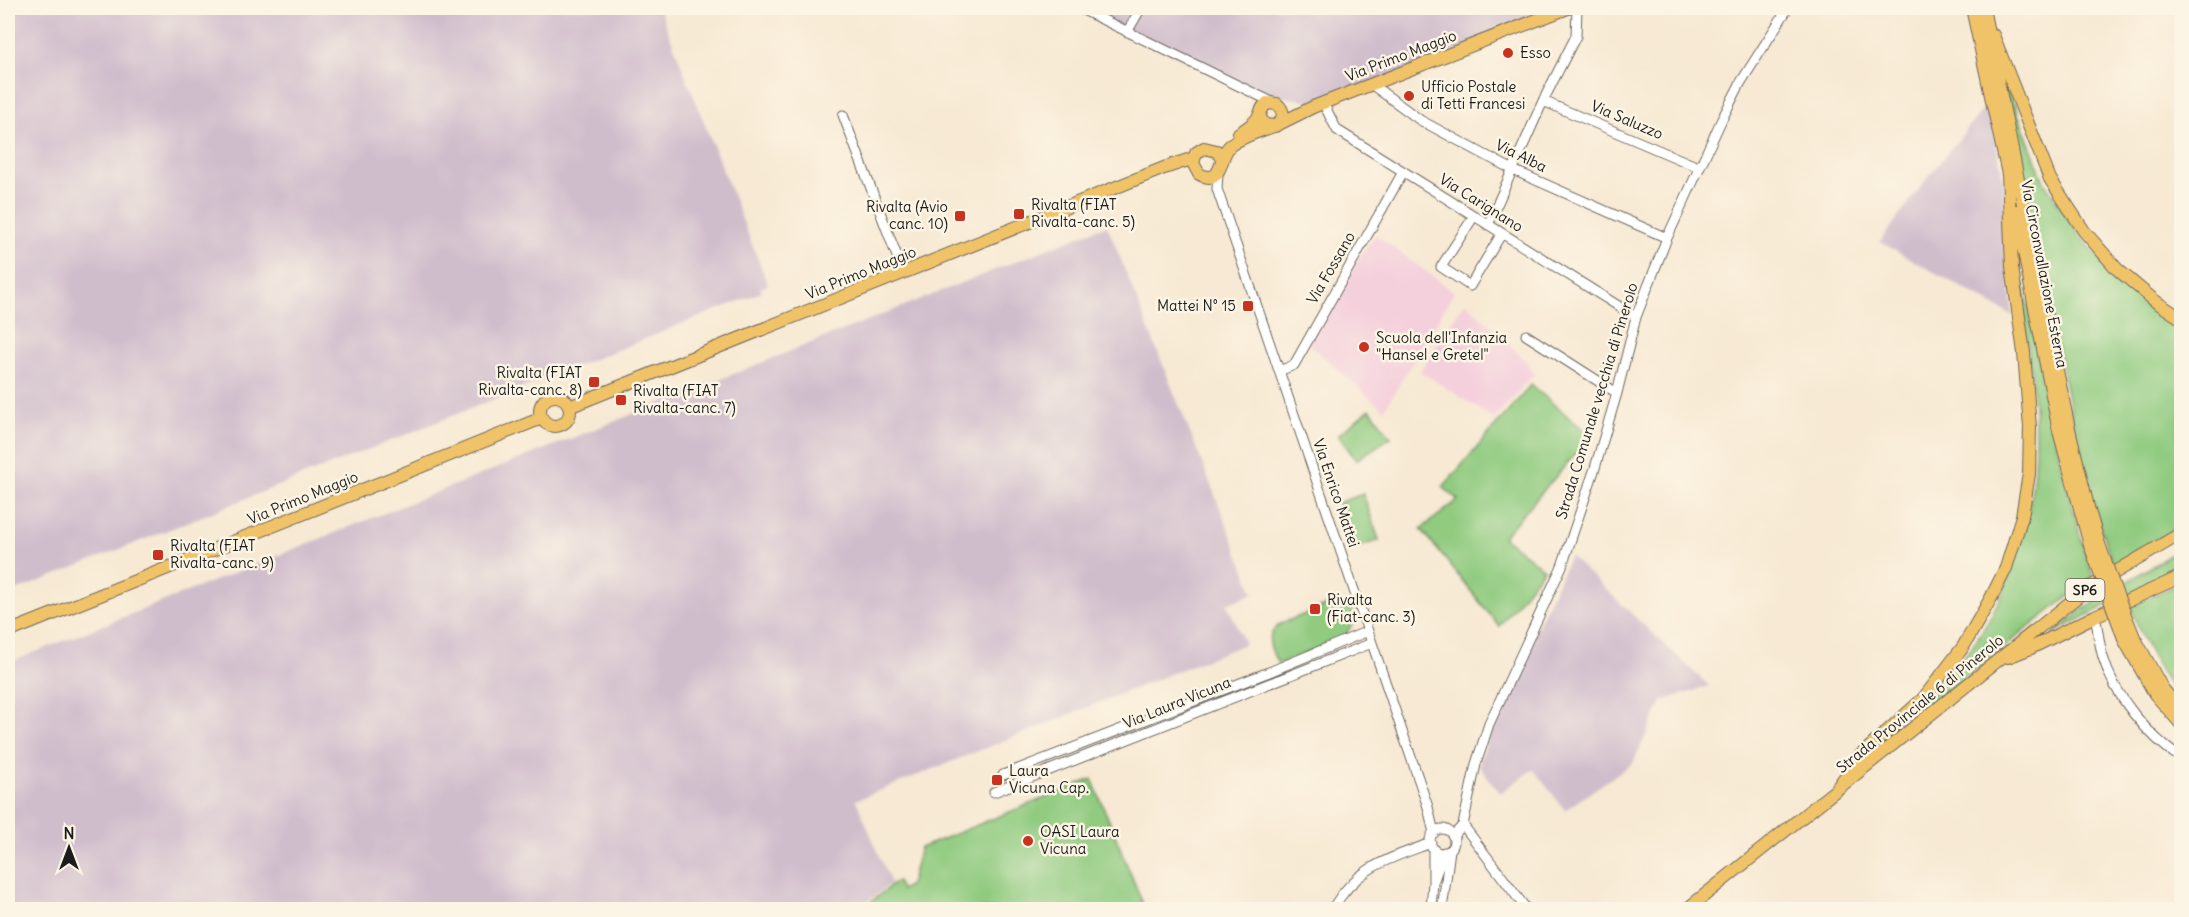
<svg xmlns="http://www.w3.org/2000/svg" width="2189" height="917" viewBox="0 0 2189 917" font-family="Delius,sans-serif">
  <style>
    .built { fill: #f4cfdc }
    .industrial { fill: #d0bdcc }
    .green { fill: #90cb80; stroke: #56744e; stroke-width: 1.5 }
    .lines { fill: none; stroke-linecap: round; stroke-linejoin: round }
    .minor-casing { stroke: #69645c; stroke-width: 11 }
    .major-casing { stroke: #69645c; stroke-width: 14 }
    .minor { stroke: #fff; stroke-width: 9 }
    .major { stroke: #f1c369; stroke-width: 12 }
    .major-bridge-casing { stroke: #69645c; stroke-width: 14; stroke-linecap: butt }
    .major-bridge { stroke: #f1c369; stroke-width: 12 }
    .poi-dot { fill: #c8321e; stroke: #fcf5e5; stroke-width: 2 }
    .labels { text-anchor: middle; stroke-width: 5; stroke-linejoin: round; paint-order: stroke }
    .shield { fill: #fcf5e5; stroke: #5f5d58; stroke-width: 1.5 }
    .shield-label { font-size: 14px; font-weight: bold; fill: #1c1c1c }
    .poi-label { font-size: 15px; fill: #1c1c1c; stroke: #fcf5e5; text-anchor: start }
    .street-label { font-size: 15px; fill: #1c1c1c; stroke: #fcf5e5 }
  </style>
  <rect width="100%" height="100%" fill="#fcf5e5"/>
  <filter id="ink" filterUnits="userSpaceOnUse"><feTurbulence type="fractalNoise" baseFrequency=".0167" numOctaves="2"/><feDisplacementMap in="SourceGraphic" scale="12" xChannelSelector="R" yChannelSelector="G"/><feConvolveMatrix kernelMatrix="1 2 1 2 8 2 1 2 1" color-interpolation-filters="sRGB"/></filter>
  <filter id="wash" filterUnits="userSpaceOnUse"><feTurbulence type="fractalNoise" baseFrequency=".008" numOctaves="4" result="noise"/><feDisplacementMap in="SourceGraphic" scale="24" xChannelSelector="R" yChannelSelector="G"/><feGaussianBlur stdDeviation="1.35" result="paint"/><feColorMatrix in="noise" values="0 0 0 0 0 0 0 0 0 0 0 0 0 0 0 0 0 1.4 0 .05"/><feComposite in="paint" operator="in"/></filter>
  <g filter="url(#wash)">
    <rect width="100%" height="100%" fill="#f7e9d3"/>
    <!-- built -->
    <path class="built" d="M1376,235L1454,292L1384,410L1308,343L1359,258Z
      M1465,302L1501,335L1527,363L1534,374L1494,419L1420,371Z"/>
    <!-- industrial -->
    <path class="industrial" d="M8,8H659L768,285L760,288L762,292L8,594Z
      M1080,8H1568L1323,103L1249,92Z
      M1988,103L2004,182L2005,248L2013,316L1880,242L1921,186Z
      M1107,225L1254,593L1227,604L1245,644L856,800L891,883L858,909H8V663Z
      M1570,556L1709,686L1662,701L1633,763L1565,810L1533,769L1500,793L1479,766L1491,727Z"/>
    <!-- green -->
    <path class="green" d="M2000,67L2044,182L2079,235L2113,274L2151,306L2181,327V526L2113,565L2094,509L2074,428Z
      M2021,283L2024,286C2044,384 2062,482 2093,577L1912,719L1910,717C1935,690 1963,662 1983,630C2052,514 2039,412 2019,286Z
      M1531,385L1591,436L1503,537L1544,569L1499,626L1421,529L1458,500L1443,487Z
      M1370,409L1391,437L1356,460L1338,435Z
      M1363,494L1379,540L1353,549L1338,503Z
      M2181,548V570L2124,596L2052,634L2082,610Z
      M2181,583V701C2159,671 2142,641 2130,606Z
      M1339,604L1351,609L1355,619L1344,638L1278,664C1270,647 1263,638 1280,624L1328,605Z
      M1092,779L1145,909H862L897,881L901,890L910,885L920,848Z"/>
  </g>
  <g filter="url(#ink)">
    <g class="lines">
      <defs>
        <path id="minor" d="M1079,8L1274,103
          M1127,32L1141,8
          M1371,84L1420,120L1513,170L1667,238
          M1543,101L1698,167
          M1323,103L1337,130L1636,317
          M843,115L903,272
          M1218,173L1217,189L1428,807L1434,833
          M1474,216L1441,267L1470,286L1502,233
          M1488,225L1543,101L1576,36L1577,8
          M1526,335L1617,393
          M1279,371L1294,365L1403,172
          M2095,616C2098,629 2099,644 2103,657C2114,696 2148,736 2182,759
          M1003,775L1269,672L1368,631
          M994,792L1372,643
          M1463,825L1527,910
          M1430 841a12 12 0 1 1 24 0a12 12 0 1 1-24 0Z
          M1453,836L1463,825L1476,764L1489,724L1562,566L1595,468L1617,393L1636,317L1667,238L1722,119L1741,82L1788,8
          M1434,880L1444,852
          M1332,910C1356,867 1388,859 1431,843
          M1431,910L1433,882V848
          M1442,910L1450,850"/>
        <path id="major" d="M1972,8L2009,179
          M1983,8L2069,429L2089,511L2098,541
          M1993,35L2050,179L2084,231L2117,269L2155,301L2182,319
          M1259,116L1265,125L1275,126L1313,107L1568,8
          M1239,133C1246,129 1255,124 1259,116C1262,110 1261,108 1267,103L1277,104C1284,110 1285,118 1278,124
          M1222,159L1217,151L1204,148L1196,153L1193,163L1199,174C1225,187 1218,154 1231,145C1243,136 1257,132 1271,127
          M2016,211L2059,431L2090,545
          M540 411a15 15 0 1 1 30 0a15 15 0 1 1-30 0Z
          M569,407L1164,168L1194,158
          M8,632L542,418
          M2134,637L2162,688L2182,712
          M2125,641L2155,694L2182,725
          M2008,657L2031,648L2095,616L2182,576
          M1836,790L1859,757L1923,699L1963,647L1991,598L2006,568L2022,516L2029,474L2030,427L2024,353L2012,267L2008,173
          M1686,910L2087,589L2182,533"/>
      </defs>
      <!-- minor casing -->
      <use href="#minor" class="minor-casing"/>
      <!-- major casing -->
      <use href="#major" class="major-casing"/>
      <!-- minor -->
      <use href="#minor" class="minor"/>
      <!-- major -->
      <use href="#major" class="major"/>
      <defs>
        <path id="major-bridge" d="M2098,541L2115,590L2134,637
          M2090,545L2125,641"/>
      </defs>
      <!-- major-bridge casing -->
      <use href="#major-bridge" class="major-bridge-casing"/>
      <!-- major-bridge -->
      <use href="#major-bridge" class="major-bridge"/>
    </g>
  </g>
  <!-- markers -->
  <g class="poi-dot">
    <circle cx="1508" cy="53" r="6"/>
    <circle cx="1409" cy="96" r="6"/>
    <rect x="1013" y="208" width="12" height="12" rx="3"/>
    <rect x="954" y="210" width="12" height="12" rx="3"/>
    <rect x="1242" y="300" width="12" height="12" rx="3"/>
    <circle cx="1364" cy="347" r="6"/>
    <rect x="588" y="376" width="12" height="12" rx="3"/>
    <rect x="615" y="394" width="12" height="12" rx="3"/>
    <rect x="152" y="549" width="12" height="12" rx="3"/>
    <rect x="1309" y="603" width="12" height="12" rx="3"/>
    <rect x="991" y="774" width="12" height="12" rx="3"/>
    <circle cx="1028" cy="841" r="6"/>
  </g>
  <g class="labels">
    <!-- shield labels -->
    <rect class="shield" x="2065.5" y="579" width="39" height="22" rx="4.5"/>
    <g class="shield-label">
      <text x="2085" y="595">SP6</text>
    </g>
    <!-- poi labels -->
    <g class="poi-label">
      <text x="1520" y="58">Esso</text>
      <text x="1421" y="92">Ufficio Postale<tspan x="1421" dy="17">di Tetti Francesi</tspan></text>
      <text x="1031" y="210">Rivalta (FIAT<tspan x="1031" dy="17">Rivalta-canc. 5)</tspan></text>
      <text x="948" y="212" text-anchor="end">Rivalta (Avio<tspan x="948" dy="17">canc. 10)</tspan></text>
      <text x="1236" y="311" text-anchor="end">Mattei N° 15</text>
      <text x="1376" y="343">Scuola dell'Infanzia<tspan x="1376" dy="17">"Hansel e Gretel"</tspan></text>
      <text x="582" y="378" text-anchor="end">Rivalta (FIAT<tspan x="582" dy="17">Rivalta-canc. 8)</tspan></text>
      <text x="633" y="396">Rivalta (FIAT<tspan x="633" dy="17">Rivalta-canc. 7)</tspan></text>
      <text x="170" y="551">Rivalta (FIAT<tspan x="170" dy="17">Rivalta-canc. 9)</tspan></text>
      <text x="1327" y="605">Rivalta<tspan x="1327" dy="17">(Fiat-canc. 3)</tspan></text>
      <text x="1009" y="776">Laura<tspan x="1009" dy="17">Vicuna Cap.</tspan></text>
      <text x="1040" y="837">OASI Laura<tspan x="1040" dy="17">Vicuna</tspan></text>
    </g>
    <!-- street labels -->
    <g class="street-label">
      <text transform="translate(1401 56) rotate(-21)" y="5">Via Primo Maggio</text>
      <text transform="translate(1627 120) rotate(23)" y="5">Via Saluzzo</text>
      <text transform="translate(1521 156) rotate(26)" y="5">Via Alba</text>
      <text transform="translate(1481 203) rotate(32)" y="5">Via Carignano</text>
      <text transform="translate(1331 268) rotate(-60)" y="5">Via Fossano</text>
      <text transform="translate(861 273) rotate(-22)" y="5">Via Primo Maggio</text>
      <text transform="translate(2044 274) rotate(79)" y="5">Via Circonvallazione Esterna</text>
      <text transform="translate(1597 401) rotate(-73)" y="5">Strada Comunale vecchia di Pinerolo</text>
      <text transform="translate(1336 493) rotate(71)" y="5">Via Enrico Mattei</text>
      <text transform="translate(303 498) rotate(-22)" y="5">Via Primo Maggio</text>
      <text transform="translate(1177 703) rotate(-22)" y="5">Via Laura Vicuna</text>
      <text transform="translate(1920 704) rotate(-39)" y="5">Strada Provinciale 6 di Pinerolo</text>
    </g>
  </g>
  <!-- margin -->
  <rect width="2189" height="917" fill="none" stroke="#fcf5e5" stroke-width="30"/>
  <!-- north arrow -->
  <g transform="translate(69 848)" stroke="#fcf5e5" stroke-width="4.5" paint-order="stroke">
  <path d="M0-4.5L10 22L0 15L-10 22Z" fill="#1c1c1c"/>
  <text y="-9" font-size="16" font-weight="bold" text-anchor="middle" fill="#1c1c1c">N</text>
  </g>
</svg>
